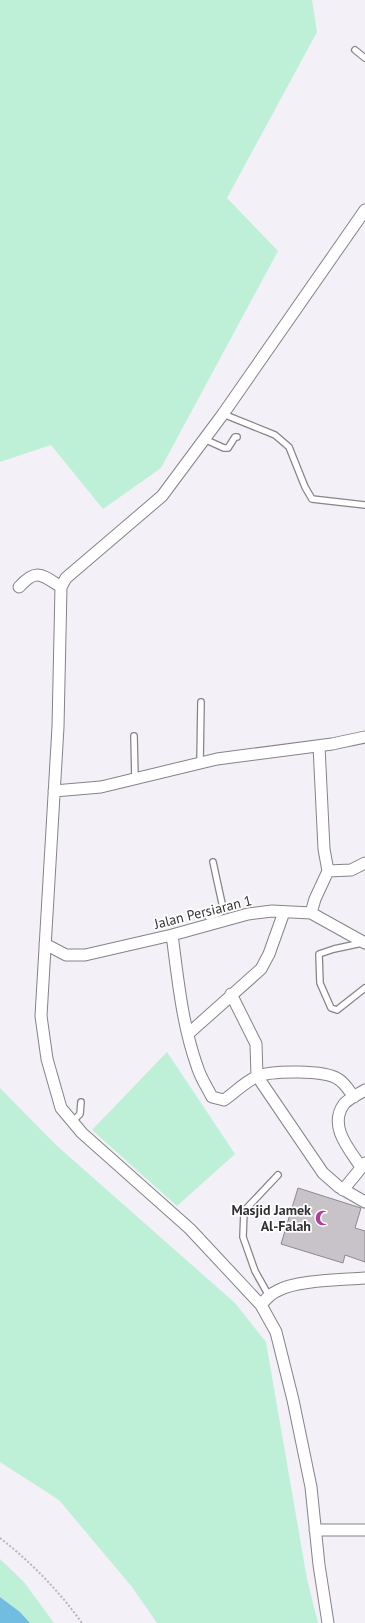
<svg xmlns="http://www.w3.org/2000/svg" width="365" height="1623" viewBox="0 0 365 1623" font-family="'PT Sans',sans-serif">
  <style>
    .green { fill: #bef0d8 }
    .water { fill: #70bde1 }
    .building { fill: #c7c3c9; stroke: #8d898f }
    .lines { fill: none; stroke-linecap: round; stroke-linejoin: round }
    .lane-casing { stroke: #868389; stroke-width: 8 }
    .street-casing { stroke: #868389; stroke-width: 13 }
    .path { stroke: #b8b5bb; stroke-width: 2; stroke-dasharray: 2 2; stroke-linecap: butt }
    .lane { stroke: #fff; stroke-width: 5.5 }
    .street { stroke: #fff; stroke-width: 11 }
    .labels { text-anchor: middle; stroke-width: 3.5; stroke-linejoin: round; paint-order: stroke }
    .street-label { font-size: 14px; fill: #313033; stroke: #fff }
    .poi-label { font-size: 14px; font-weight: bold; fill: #313033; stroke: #fff; text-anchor: end }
  </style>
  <rect width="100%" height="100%" fill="#f3f0f7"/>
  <!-- green -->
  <path class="green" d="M0,0H312L317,32L227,198L278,251L161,468L103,509L51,445L0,462Z
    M167,1052L235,1154L177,1206L92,1130Z
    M0,1088L56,1145L235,1303L266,1342L307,1579L318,1623H157L132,1587L59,1500L0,1462Z
    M0,1559L24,1582L54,1623H30L20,1612L0,1597Z"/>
  <!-- water -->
  <path class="water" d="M0,1597L20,1612L30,1623H0Z"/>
  <!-- building -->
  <path class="building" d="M298,1188L361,1208L355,1228L365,1231V1262L345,1255L343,1263L281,1244Z"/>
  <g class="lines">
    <defs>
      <path id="lane" d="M355,50L365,58
        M223,414L275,435L289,447L305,487L312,499L365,505
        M204,439L224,448H228L235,437H237
        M134,736L135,779
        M200,763L201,702
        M208,917L220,913L223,908L213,862
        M362,943L334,949L319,954L320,983L331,1008L337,1010L365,988
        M72,1122L80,1114L81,1102
        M269,1296L255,1271L243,1237L244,1211L278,1175"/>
      <path id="street" d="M19,587C36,568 41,574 61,587
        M54,791L101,787L217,759L332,744L365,737
        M328,871L351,870L365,863
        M311,913L315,899L328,871L324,849L319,746
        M172,935C178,979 182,1024 197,1066C200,1077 207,1087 212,1097L224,1100C234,1093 245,1082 256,1077C271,1070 325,1070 338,1079C345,1083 350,1092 354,1097
        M45,944L66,955H85L172,935L248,914L272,911L311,913L365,943
        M231,994L256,1044L257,1076L323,1173L339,1187L365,1202
        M188,1034L261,969L269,954L284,912
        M361,1167C349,1149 328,1126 344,1104C348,1099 359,1094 365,1090
        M343,1190L365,1163
        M261,1305C266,1299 270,1294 277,1291C296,1280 342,1280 365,1278
        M315,1530H365
        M328,1623L319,1565L311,1487L293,1400L276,1332L261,1305L190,1229L82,1133L61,1108L47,1059L41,1016L58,727L61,587L66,578L162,496L223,414L365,210"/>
    </defs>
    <!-- lane casing -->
    <use href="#lane" class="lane-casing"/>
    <!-- street casing -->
    <use href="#street" class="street-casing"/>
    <!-- path -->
    <path class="path" d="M0,1538C31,1562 59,1591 82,1623"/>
    <!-- lane -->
    <use href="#lane" class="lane"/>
    <!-- street -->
    <use href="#street" class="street"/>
  </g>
  <!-- icons -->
  <defs>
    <symbol id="mosque-bare" viewBox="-9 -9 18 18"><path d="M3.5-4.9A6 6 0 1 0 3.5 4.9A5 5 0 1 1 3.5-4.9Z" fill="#b2409b" stroke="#fff" stroke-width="2.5" paint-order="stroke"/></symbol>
  </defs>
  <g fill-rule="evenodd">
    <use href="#mosque-bare" x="312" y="1207" width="22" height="22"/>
  </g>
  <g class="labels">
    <!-- street labels -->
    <g class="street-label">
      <text transform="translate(203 912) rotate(-14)" y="5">Jalan Persiaran 1</text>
    </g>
    <!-- poi labels -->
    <g class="poi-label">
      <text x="311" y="1215">Masjid Jamek<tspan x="311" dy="16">Al-Falah</tspan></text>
    </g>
  </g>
</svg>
